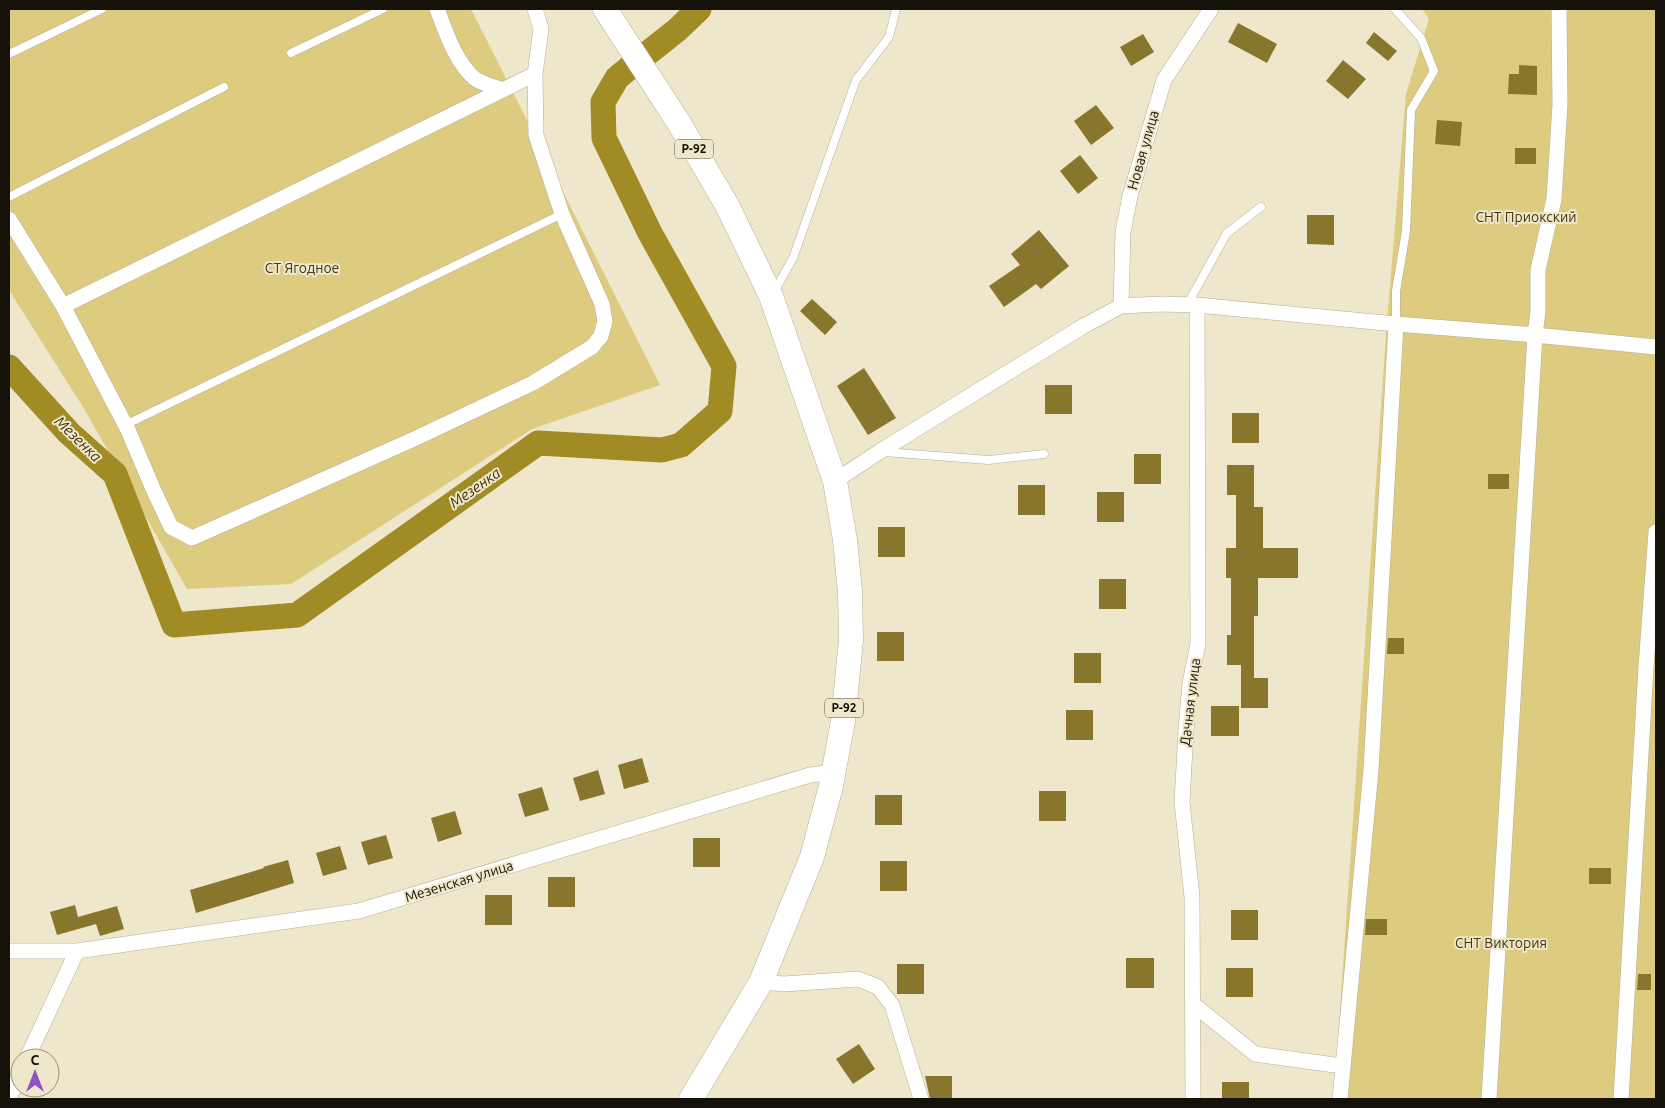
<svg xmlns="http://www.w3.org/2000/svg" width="1665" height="1108" viewBox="0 0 1665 1108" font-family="Ubuntu,sans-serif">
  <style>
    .green { fill: #ddcb80 }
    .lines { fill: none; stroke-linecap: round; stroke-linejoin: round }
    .river { stroke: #a18b24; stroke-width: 25 }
    .building { fill: #87762c }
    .lane-casing { stroke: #b6af95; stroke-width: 9 }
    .street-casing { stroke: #b6af95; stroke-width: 16 }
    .primary-casing { stroke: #b6af95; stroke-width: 25 }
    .lane { stroke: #fff; stroke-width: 8 }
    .street { stroke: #fff; stroke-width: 15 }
    .primary { stroke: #fff; stroke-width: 24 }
    .labels { text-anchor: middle; stroke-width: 4; stroke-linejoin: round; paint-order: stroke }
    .shield { fill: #eee7cb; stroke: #565343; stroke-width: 1 }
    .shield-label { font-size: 12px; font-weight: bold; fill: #151309 }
    .street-label { font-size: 14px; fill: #151309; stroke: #eee7cb }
    .park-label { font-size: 14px; fill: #42380e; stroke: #eee7cb }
    .water-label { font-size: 15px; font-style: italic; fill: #3c3308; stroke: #eee7cb }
  </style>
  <rect width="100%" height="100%" fill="#eee7cb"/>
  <!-- green -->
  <path class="green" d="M9,9H471L660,385L532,429L291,584L187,589L83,407L9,290Z
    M1422,9H1656V1099H1334L1386,334L1406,94L1429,19Z"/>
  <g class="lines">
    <!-- river -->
    <path class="river" d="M648,53L677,30L699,9
      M9,367L69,433L115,474L174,625L297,615L538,443L662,450L681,445L720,411L724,366L650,233L604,138L603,102L617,78L629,68"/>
  </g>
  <!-- building -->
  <path class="building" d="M1238,23L1277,44L1267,63L1228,42Z
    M1374,32L1397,51L1388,61L1366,43Z
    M1143,34L1154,52L1131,66L1120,47Z
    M1343,60L1366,79L1348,99L1326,81Z
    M1519,65L1537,66V95L1508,94L1509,74H1519Z
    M1096,105L1114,128L1091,145L1074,121Z
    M1437,120L1462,122L1460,146L1435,144Z
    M1515,148H1536V164H1515Z
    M1080,155L1098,178L1078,194L1060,171Z
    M1307,215H1334V245L1307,244Z
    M1039,230L1069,266L1041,289L1036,284L1004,307L989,286L1020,265L1011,254Z
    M812,299L837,322L825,335L800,311Z
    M864,368L896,418L868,435L837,386Z
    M1045,385H1072V414H1045Z
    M1232,413H1259V443H1232Z
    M1134,454H1161V484H1134Z
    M1227,465H1254V507H1263V548H1298V578H1258V616H1254V678H1268V708H1241V665H1227V635H1231V578H1226V548H1236V495H1227Z
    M1488,474H1509V489H1488Z
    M1018,485H1045V515H1018Z
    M1097,492H1124V522H1097Z
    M878,527H905V557H878Z
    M1099,579H1126V609H1099Z
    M877,632H904V661H877Z
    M1388,638H1404V654H1387Z
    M1074,653H1101V683H1074Z
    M1211,706H1239V736H1211Z
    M1066,710H1093V740H1066Z
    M642,758L649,782L624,789L618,765Z
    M598,770L605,794L580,801L573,778Z
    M542,787L549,810L525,817L518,794Z
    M1039,791H1066V821H1039Z
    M875,795H902V825H875Z
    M455,811L462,834L438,842L431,818Z
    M386,835L393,858L368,865L361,842Z
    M693,838H720V867H693Z
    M340,846L347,869L323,876L316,853Z
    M288,860L294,883L196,913L190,890L264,868L263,867Z
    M880,861H907V891H880Z
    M1589,868H1611V884H1589Z
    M548,877H575V907H548Z
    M485,895H512V925H485Z
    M75,905L78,917L117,906L124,929L100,936L96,924L57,935L50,912Z
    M1231,910H1258V940H1231Z
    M1366,919H1387V935H1365Z
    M1126,958H1154V988H1126Z
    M897,964H924V994H897Z
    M1226,968H1253V997H1226Z
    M1638,974H1651V990H1637Z
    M859,1044L875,1069L853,1084L836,1059Z
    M925,1076H952V1099H930Z
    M1222,1082H1249V1099H1222Z"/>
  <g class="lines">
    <defs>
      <path id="lane" d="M1395,9L1421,38L1434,71L1411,110L1406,231L1396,291V324
        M291,53L383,9
        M9,54L102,9
        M9,197L224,87
        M774,292L793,258L856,80L889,37L896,9
        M1187,305L1227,233L1261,207
        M125,425L562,214
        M884,452L989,460L1044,454"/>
      <path id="street" d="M437,9C446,32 455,61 474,78C482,84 495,87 503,90
        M9,219L63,306L535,74L541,29L535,9
        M63,306L128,430L154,491L171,527L192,538L414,439L533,383L592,347L601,336L605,321L602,304L562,214L536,135L535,74
        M1121,306L1123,232L1130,196L1164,80L1211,9
        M835,481L879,452L1082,327L1121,306L1160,304L1197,305L1396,324L1535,335L1656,347
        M9,951H77L359,911L810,775L833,772
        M761,982L784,984L858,979L878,987L892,1005L921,1099
        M1193,1004L1255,1054L1342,1066
        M27,1058L77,951
        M9,1098L20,1074
        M1193,1099L1192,897L1182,802L1186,730L1190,683L1198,644L1197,305
        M1340,1099L1371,770L1396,324
        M1489,1099L1535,335L1538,311V270L1554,199L1560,105L1559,9
        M1621,1099L1646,667L1656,532"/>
      <path id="primary" d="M605,9L679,123L728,207L771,296L835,481L845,540L850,592L851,640L843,721L831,786L812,857L761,982L691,1099"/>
    </defs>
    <!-- lane casing -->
    <use href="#lane" class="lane-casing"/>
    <!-- street casing -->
    <use href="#street" class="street-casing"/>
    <!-- primary casing -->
    <use href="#primary" class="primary-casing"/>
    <!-- lane -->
    <use href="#lane" class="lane"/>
    <!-- street -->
    <use href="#street" class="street"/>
    <!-- primary -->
    <use href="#primary" class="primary"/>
  </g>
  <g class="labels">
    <!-- shield labels -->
    <g class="shield">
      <rect x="675" y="139.5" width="38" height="19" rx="4"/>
      <rect x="825" y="698.5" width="38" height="19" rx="4"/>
    </g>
    <g class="shield-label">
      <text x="694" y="153">Р-92</text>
      <text x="844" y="712">Р-92</text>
    </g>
    <!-- street labels -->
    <g class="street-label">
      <text transform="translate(1143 150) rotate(-74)" y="5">Новая улица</text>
      <text transform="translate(1190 702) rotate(-83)" y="5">Дачная улица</text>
      <text transform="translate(459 881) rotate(-17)" y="5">Мезенская улица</text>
    </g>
    <!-- park labels -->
    <g class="park-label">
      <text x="1526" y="222">СНТ Приокский</text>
      <text x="302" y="273">СТ Ягодное</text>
      <text x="1501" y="948">СНТ Виктория</text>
    </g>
    <!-- water labels -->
    <g class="water-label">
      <text transform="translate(78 439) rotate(44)" y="5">Мезенка</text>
      <text transform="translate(475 488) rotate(-35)" y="5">Мезенка</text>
    </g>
  </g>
  <!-- border -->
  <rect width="1665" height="1108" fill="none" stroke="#151309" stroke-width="20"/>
  <!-- north arrow -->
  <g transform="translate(35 1073)"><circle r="24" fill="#eee7cb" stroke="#97927d"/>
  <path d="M0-4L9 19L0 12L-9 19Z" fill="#9051c7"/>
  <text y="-8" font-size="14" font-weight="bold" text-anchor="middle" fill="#151309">С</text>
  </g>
</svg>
